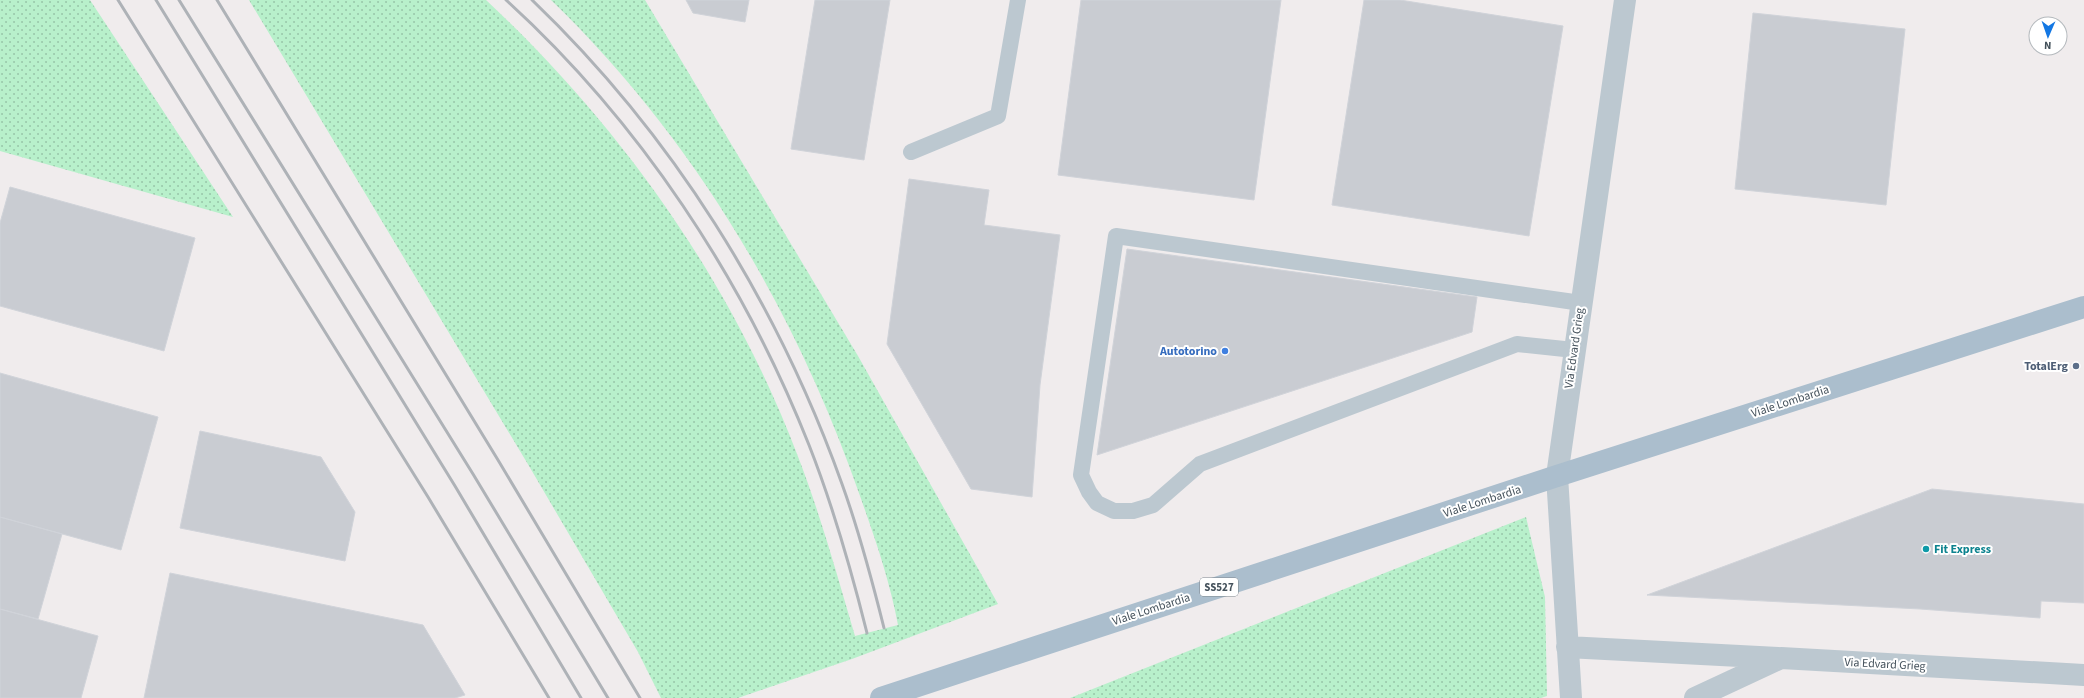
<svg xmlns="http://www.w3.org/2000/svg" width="2084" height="698" viewBox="0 0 2084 698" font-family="'Source Sans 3',sans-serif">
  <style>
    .grass { fill: url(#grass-dots) }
    .building { fill: #c9ccd2; stroke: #d0d3d9 }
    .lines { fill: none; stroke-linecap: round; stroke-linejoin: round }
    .lane { stroke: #bcc8d0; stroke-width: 16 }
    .street { stroke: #bcc8d0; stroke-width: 22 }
    .primary { stroke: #abbecd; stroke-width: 22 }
    .rail { stroke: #aeb2b7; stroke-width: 3 }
    .shop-dot { fill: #3f7fe0; stroke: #fff; stroke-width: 1.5 }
    .service-dot { fill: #5c6f8a; stroke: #fff; stroke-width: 1.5 }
    .culture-dot { fill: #0f9aa8; stroke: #fff; stroke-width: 1.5 }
    .labels { text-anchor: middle; stroke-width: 4; stroke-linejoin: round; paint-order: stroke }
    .shield { fill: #fff; stroke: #7c858c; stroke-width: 1 }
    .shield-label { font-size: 11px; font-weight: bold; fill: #44515b }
    .street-label { font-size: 12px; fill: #44515b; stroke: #fff }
    .shop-label { font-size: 12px; font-weight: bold; fill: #366cbe; stroke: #fff; text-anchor: end }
    .service-label { font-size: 12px; font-weight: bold; fill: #4e5e75; stroke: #fff; text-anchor: end }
    .culture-label { font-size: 12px; font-weight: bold; fill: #0d838f; stroke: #fff; text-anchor: start }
  </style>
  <defs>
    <pattern id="grass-dots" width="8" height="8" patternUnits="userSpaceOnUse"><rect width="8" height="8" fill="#b8f0cb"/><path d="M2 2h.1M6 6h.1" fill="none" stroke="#97c5a8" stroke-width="1.8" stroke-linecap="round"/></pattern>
  </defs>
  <rect width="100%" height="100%" fill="#f0eced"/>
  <!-- grass -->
  <path class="grass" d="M0,0H90L233,217L0,151Z
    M249,0H486C621,126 731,281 797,454C820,513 837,575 855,636L898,625C890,582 875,538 860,496C796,311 693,137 551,0H645L858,356L998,604L852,659L738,698H661L638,652L529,466Z
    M1526,517L1545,597L1547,696L1541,698H1070Z"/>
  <!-- building -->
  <path class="building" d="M686,0H749L745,22L693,13Z
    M815,0H890L864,160L791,149Z
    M1081,0H1281L1254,200L1058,175Z
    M1364,0H1400L1563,26L1529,236L1332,205Z
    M1753,13L1905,29L1886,205L1735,189Z
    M909,179L989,190L984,225L1060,235L1040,385L1032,497L971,489L887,344Z
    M10,187L195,238L164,351L0,306V223Z
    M1127,249L1477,297L1472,332L1097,455Z
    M0,373L158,417L121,550L0,517Z
    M200,431L321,457L355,512L345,561L180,528Z
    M1932,489L2084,504V603L2041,601L2040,618L1920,609L1647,595Z
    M0,517L62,534L38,619L0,609Z
    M170,573L423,625L465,695L455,698H144Z
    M0,609L98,636L81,698H0Z"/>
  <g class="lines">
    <!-- lane -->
    <path class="lane" d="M911,152L998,116L1018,0
      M1574,350L1517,344L1200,464L1153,505L1133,511H1114L1097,503L1089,492L1081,475L1116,236L1581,303"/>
    <!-- street -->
    <path class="street" d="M1567,647L1778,658
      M1571,698L1557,476L1625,0
      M1695,698L1781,658L2084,675"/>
    <!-- primary -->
    <path class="primary" d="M881,698L1557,476L2084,307"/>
    <!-- rail -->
    <path class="rail" d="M118,0L428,497L549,698
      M156,0L455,486L581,698
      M179,0L473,474L608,698
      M217,0L498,460L640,698
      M506,0C639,121 743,278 809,445C833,506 851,569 867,633
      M532,0C672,134 777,302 842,484C859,531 872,580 884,628"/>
  </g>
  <!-- markers -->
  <circle class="shop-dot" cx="1225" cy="351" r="4"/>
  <circle class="service-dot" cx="2076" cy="366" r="4"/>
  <circle class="culture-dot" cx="1926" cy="549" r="4"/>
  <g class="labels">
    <!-- shield labels -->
    <rect class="shield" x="1200" y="578" width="38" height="18" rx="3"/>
    <g class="shield-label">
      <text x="1219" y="591">SS527</text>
    </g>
    <!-- street labels -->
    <g class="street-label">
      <text transform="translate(1574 348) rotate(-82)" y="4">Via Edvard Grieg</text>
      <text transform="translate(1790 401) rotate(-18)" y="4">Viale Lombardia</text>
      <text transform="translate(1482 501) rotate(-18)" y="4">Viale Lombardia</text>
      <text transform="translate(1151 609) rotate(-18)" y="4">Viale Lombardia</text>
      <text transform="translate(1885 664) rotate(3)" y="4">Via Edvard Grieg</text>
    </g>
    <!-- shop labels -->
    <g class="shop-label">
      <text x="1217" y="355">Autotorino</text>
    </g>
    <!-- service labels -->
    <g class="service-label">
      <text x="2068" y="370">TotalErg</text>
    </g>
    <!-- culture labels -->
    <g class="culture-label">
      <text x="1934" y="553">Fit Express</text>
    </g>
  </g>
  <!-- north arrow -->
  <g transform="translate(2048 36) rotate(182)"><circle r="19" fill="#ffffff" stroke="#b4b9bd"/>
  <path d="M0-3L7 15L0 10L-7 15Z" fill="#1377e3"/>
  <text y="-6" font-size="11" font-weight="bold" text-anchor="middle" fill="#44515b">N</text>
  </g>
</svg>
